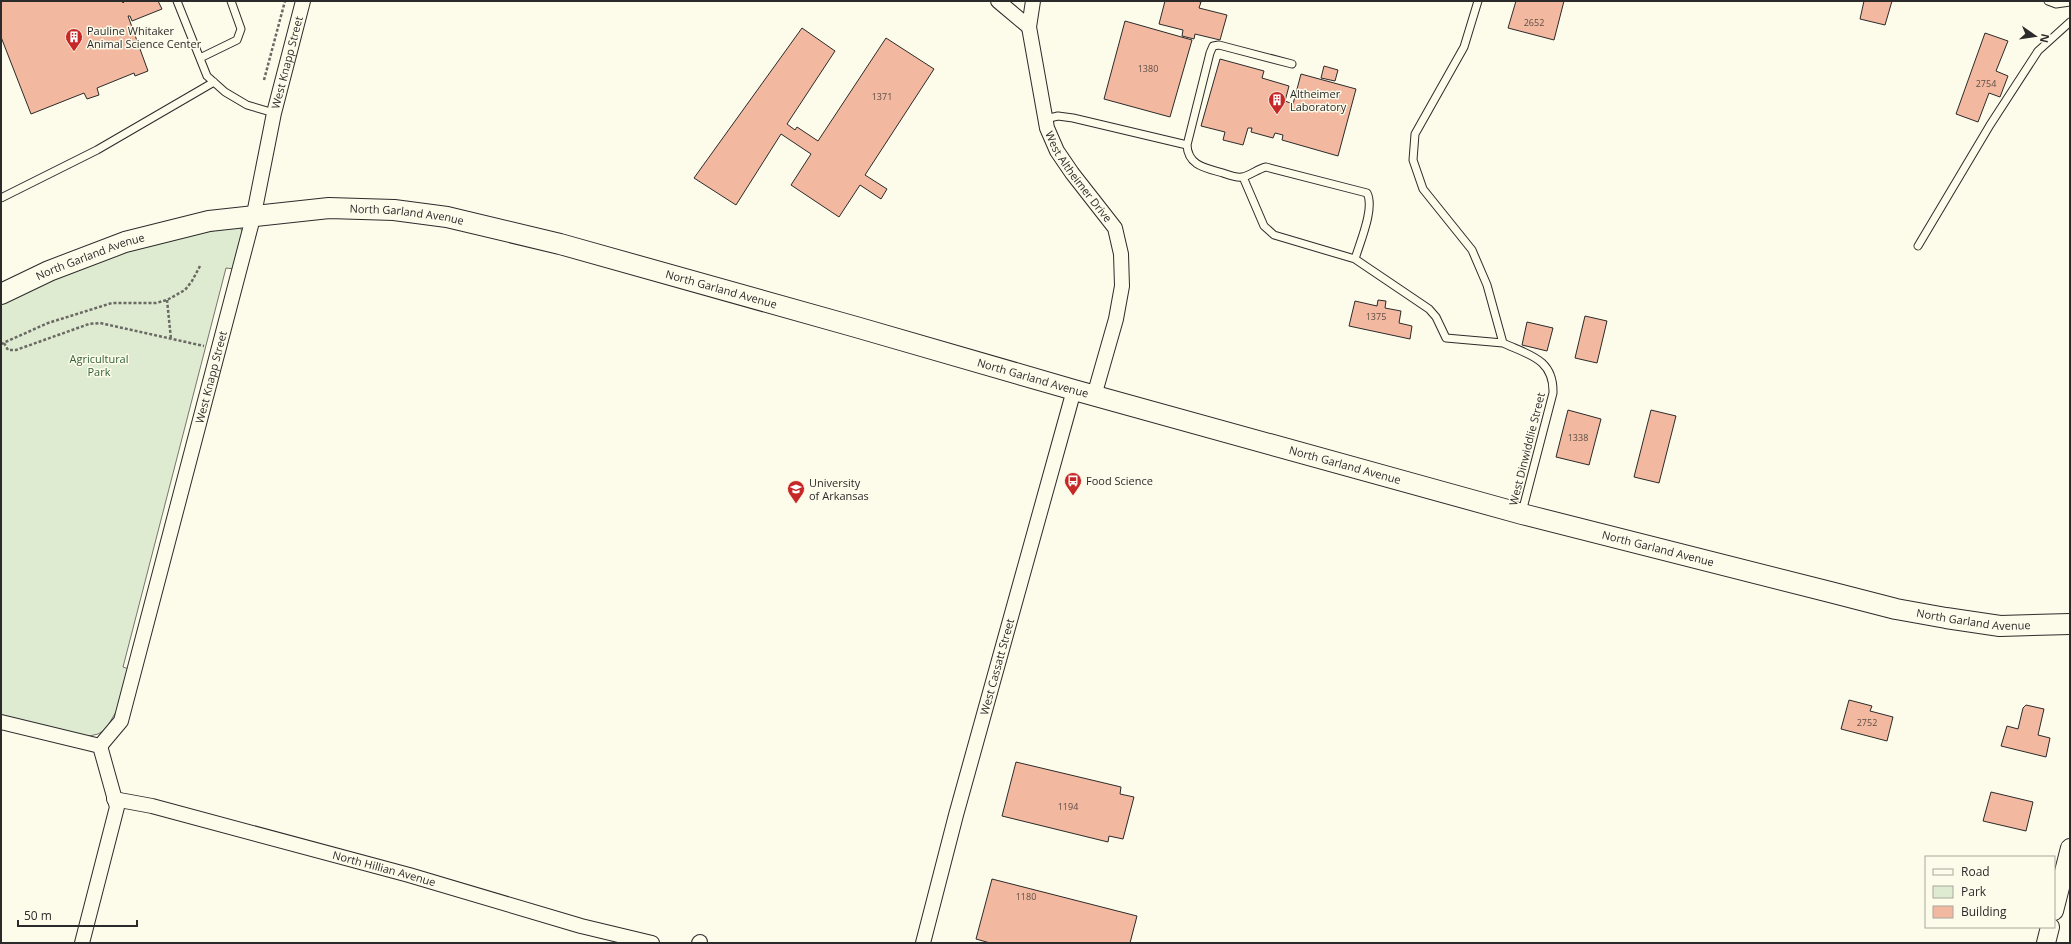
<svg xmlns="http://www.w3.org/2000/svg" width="2071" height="944" viewBox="0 0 2071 944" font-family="'Open Sans',sans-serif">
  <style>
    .green { fill: #deebd1; stroke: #74746e }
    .building { fill: #f2b8a0; stroke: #2b2b2b }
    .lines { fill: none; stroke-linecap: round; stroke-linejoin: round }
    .service-casing { stroke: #2b2b2b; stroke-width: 9 }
    .minor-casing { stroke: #2b2b2b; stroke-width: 16 }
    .tertiary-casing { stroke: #2b2b2b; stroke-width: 20 }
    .secondary-casing { stroke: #2b2b2b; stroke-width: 22 }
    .path { stroke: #6a6964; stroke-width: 2.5; stroke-dasharray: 3 2; stroke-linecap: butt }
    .service { stroke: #fdfbea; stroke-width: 7 }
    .minor { stroke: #fdfbea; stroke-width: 14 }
    .tertiary { stroke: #fdfbea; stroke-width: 18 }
    .secondary { stroke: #fdfbea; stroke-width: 20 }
    .labels { text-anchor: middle; stroke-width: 3; stroke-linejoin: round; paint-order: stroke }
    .number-label { font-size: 9px; fill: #5d4e48 }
    .poi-label { font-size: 11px; fill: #2b2b2b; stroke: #fdfbea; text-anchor: start }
    .street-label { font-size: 11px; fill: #2b2b2b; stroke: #fdfbea }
    .park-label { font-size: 11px; fill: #34623c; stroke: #fdfbea }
  </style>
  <rect width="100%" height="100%" fill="#fdfbea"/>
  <!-- green -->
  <path class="green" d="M239,227L244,233L235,269L226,268L123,667L129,669L117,710L106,729L98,734L81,738L1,719V303C76,266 155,237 239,227Z"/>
  <!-- building -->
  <path class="building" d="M1,1H122L123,3L125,1H158L162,9L132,21L130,16H128L148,71L135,76L134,73L97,88L99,95L87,99L84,93L31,114L1,37Z
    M1165,1H1196L1201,2L1199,8L1227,15L1220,40L1195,34L1194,39L1182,36L1183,30L1159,24Z
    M1516,1H1564L1554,40L1508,28Z
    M1864,1H1892L1885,25L1860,19Z
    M1125,21L1192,40L1170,117L1104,99Z
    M802,28L835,51L787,124L795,130L797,127L818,141L886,38L934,69L865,175L887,189L881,199L860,185L839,217L791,185L811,154L781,134L736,205L694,178Z
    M1985,33L2008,41L1996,71L2008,76L2000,97L1989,93L1978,122L1956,114Z
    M1220,59L1264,71L1262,78L1289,86L1285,101L1293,104L1301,74L1356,89L1338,156L1282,140L1283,135L1275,133L1273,138L1251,132L1252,128H1248L1243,145L1223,140L1225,132L1201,126Z
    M1324,66L1338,70L1335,81L1321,78Z
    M1378,300L1386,301L1385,308L1401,311L1399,323L1412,326L1410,339L1349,326L1355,301L1377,306Z
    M1585,316L1607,321L1597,363L1575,358Z
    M1527,322L1553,328L1547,351L1522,345Z
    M1568,410L1601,419L1589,465L1556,457Z
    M1651,410L1676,416L1659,483L1634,477Z
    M1849,700L1872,706L1870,711L1893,717L1887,741L1841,729Z
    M2026,705L2044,709L2038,735L2050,738L2046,757L2001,746L2007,726L2018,729L2023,708Z
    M1016,762L1121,787L1120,794L1134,797L1123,839L1109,836L1108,842L1002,816Z
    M1991,792L2033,802L2026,831L1983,821Z
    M992,879L1137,916L1130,943H990L976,939Z"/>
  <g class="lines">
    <defs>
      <path id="service" d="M177,1L207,76L225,92L247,105L274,113
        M1478,1L1464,47L1415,134L1413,160L1423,189L1472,250L1487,285L1503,343C1529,355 1554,359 1553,393L1522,512
        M2048,1L2056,4L2070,2
        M200,58L237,40L241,29L231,1
        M1292,64L1219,45L1213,46L1210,53L1187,145C1188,166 1206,168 1223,173C1229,175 1236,178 1242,177C1250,176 1257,169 1266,167L1367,193C1375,208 1360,242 1355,259
        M1045,119L1058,116L1073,118L1187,145
        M1243,177L1264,226L1274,235L1355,259L1429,309L1436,317L1446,338L1503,343
        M1,198L97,150L214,82
        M1918,246L1990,125L2038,51L2070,22"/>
      <g id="minor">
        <path d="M998,1L1029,27"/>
        <path id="s1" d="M1033,1L1029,27L1047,128L1057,151L1072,173L1115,228L1121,254L1122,286L1116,319L1094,396"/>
        <path d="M1,722L100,746"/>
        <path id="s2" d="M100,746L121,721L254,214L274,113L303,1"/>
        <path id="s3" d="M114,799L152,806L409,875L581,926L652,943"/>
        <path d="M82,943L117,807L100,746"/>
        <path d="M699,943L700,942"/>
        <path id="s4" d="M923,943L956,815L1074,390"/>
      </g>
      <path id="tertiary" d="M2054,911L2070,848
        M2046,943L2050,927"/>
      <g id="secondary">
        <path id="s5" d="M1,294L49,271L125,242L209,221L329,208L394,210L447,217L560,244L856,327L1074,390L1522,514L1830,592L1896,609L1946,618L2000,626L2070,624"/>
      </g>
    </defs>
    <!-- service casing -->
    <use href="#service" class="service-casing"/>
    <!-- minor casing -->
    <use href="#minor" class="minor-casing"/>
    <!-- tertiary casing -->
    <use href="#tertiary" class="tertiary-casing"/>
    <!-- secondary casing -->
    <use href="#secondary" class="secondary-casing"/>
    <!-- path -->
    <path class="path" d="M264,80L285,1
      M167,300L171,339
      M4,343L8,350H16L89,324L100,323L204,346
      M1,344L48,323L112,303H156L167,300L185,290L192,281L200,266"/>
    <!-- service -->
    <use href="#service" class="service"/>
    <!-- minor -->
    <use href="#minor" class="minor"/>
    <!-- tertiary -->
    <use href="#tertiary" class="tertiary"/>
    <!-- secondary -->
    <use href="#secondary" class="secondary"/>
  </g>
  <!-- icons -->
  <defs>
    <symbol id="building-pin" viewBox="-11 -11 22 30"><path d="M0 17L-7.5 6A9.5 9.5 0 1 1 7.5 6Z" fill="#c62828" stroke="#fdfbea"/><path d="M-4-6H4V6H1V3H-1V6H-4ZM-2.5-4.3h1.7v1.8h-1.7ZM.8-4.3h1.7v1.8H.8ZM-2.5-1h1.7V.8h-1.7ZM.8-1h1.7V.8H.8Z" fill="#fff"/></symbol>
    <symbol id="bus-pin" viewBox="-11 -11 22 30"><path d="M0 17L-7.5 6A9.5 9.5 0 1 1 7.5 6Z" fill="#c62828" stroke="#fdfbea"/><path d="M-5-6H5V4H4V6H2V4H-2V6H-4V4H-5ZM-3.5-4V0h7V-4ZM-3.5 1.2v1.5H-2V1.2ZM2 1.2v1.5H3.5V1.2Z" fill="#fff"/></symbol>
    <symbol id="university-pin" viewBox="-11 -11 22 30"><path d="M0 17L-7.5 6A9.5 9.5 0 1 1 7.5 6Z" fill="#c62828" stroke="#fdfbea"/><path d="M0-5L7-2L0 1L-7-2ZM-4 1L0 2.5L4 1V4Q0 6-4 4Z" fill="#fff"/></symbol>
  </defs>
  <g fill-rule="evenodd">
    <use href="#building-pin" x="64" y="27" width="20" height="27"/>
    <use href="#building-pin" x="1267" y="90" width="20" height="27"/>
    <use href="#bus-pin" x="1063" y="471" width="20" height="27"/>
    <use href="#university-pin" x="786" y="479" width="20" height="27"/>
  </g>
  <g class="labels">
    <!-- number labels -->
    <g class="number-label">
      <text x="1534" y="26">2652</text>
      <text x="1148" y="72">1380</text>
      <text x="1986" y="87">2754</text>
      <text x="882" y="100">1371</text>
      <text x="1376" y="320">1375</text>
      <text x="1578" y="441">1338</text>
      <text x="1867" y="726">2752</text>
      <text x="1068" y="810">1194</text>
      <text x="1026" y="900">1180</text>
    </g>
    <!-- poi labels -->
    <g class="poi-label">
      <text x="87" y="35">Pauline Whitaker<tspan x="87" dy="13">Animal Science Center</tspan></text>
      <text x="1290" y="98">Altheimer<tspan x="1290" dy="13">Laboratory</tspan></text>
      <text x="1086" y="485">Food Science</text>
      <text x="809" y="487">University<tspan x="809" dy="13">of Arkansas</tspan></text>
    </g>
    <!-- street labels -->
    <g class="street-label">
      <text dy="4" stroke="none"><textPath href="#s2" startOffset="712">West Knapp Street</textPath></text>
      <text dy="4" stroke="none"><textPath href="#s1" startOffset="187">West Altheimer Drive</textPath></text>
      <text dy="4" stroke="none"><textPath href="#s5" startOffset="420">North Garland Avenue</textPath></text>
      <text dy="4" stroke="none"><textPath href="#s5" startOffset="97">North Garland Avenue</textPath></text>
      <text dy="4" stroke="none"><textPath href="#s5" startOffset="744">North Garland Avenue</textPath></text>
      <text dy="4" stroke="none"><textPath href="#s2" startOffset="388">West Knapp Street</textPath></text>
      <text dy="4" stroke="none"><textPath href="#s5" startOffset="1068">North Garland Avenue</textPath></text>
      <text transform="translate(1527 449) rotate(-76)" y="4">West Dinwiddlie Street</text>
      <text dy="4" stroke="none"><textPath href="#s5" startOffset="1392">North Garland Avenue</textPath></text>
      <text dy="4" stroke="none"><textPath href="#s5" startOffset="1716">North Garland Avenue</textPath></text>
      <text dy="4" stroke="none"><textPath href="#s5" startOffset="2040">North Garland Avenue</textPath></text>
      <text dy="4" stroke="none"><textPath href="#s4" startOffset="286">West Cassatt Street</textPath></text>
      <text dy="4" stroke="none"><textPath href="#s3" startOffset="279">North Hillian Avenue</textPath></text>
    </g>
    <!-- park labels -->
    <g class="park-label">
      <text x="99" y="363">Agricultural<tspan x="99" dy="13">Park</tspan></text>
    </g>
  </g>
  <!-- border -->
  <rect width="2071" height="944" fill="none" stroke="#2b2b2b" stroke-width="4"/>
  <!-- legend -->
  <rect x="1925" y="856" width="130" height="72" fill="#fdfbea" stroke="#a9a89e"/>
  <rect x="1933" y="869" width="20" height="6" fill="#fdfbea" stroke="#a9a89e"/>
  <text x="1961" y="876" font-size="12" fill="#2b2b2b">Road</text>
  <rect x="1933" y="886" width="20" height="12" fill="#deebd1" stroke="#a9a89e"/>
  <text x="1961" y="896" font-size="12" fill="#2b2b2b">Park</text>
  <rect x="1933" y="906" width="20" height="12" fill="#f2b8a0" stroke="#a9a89e"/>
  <text x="1961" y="916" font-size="12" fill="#2b2b2b">Building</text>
  <!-- north arrow -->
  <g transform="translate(2035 36) rotate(103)" stroke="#fdfbea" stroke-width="3" paint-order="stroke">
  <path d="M0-3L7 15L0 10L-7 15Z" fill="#2b2b2b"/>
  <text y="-6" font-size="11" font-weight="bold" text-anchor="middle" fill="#2b2b2b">N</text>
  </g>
  <!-- scale -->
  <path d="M18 920v6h119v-6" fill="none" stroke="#2b2b2b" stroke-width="2"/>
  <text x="24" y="920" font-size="12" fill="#2b2b2b" stroke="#fdfbea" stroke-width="3" paint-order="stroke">50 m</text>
</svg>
